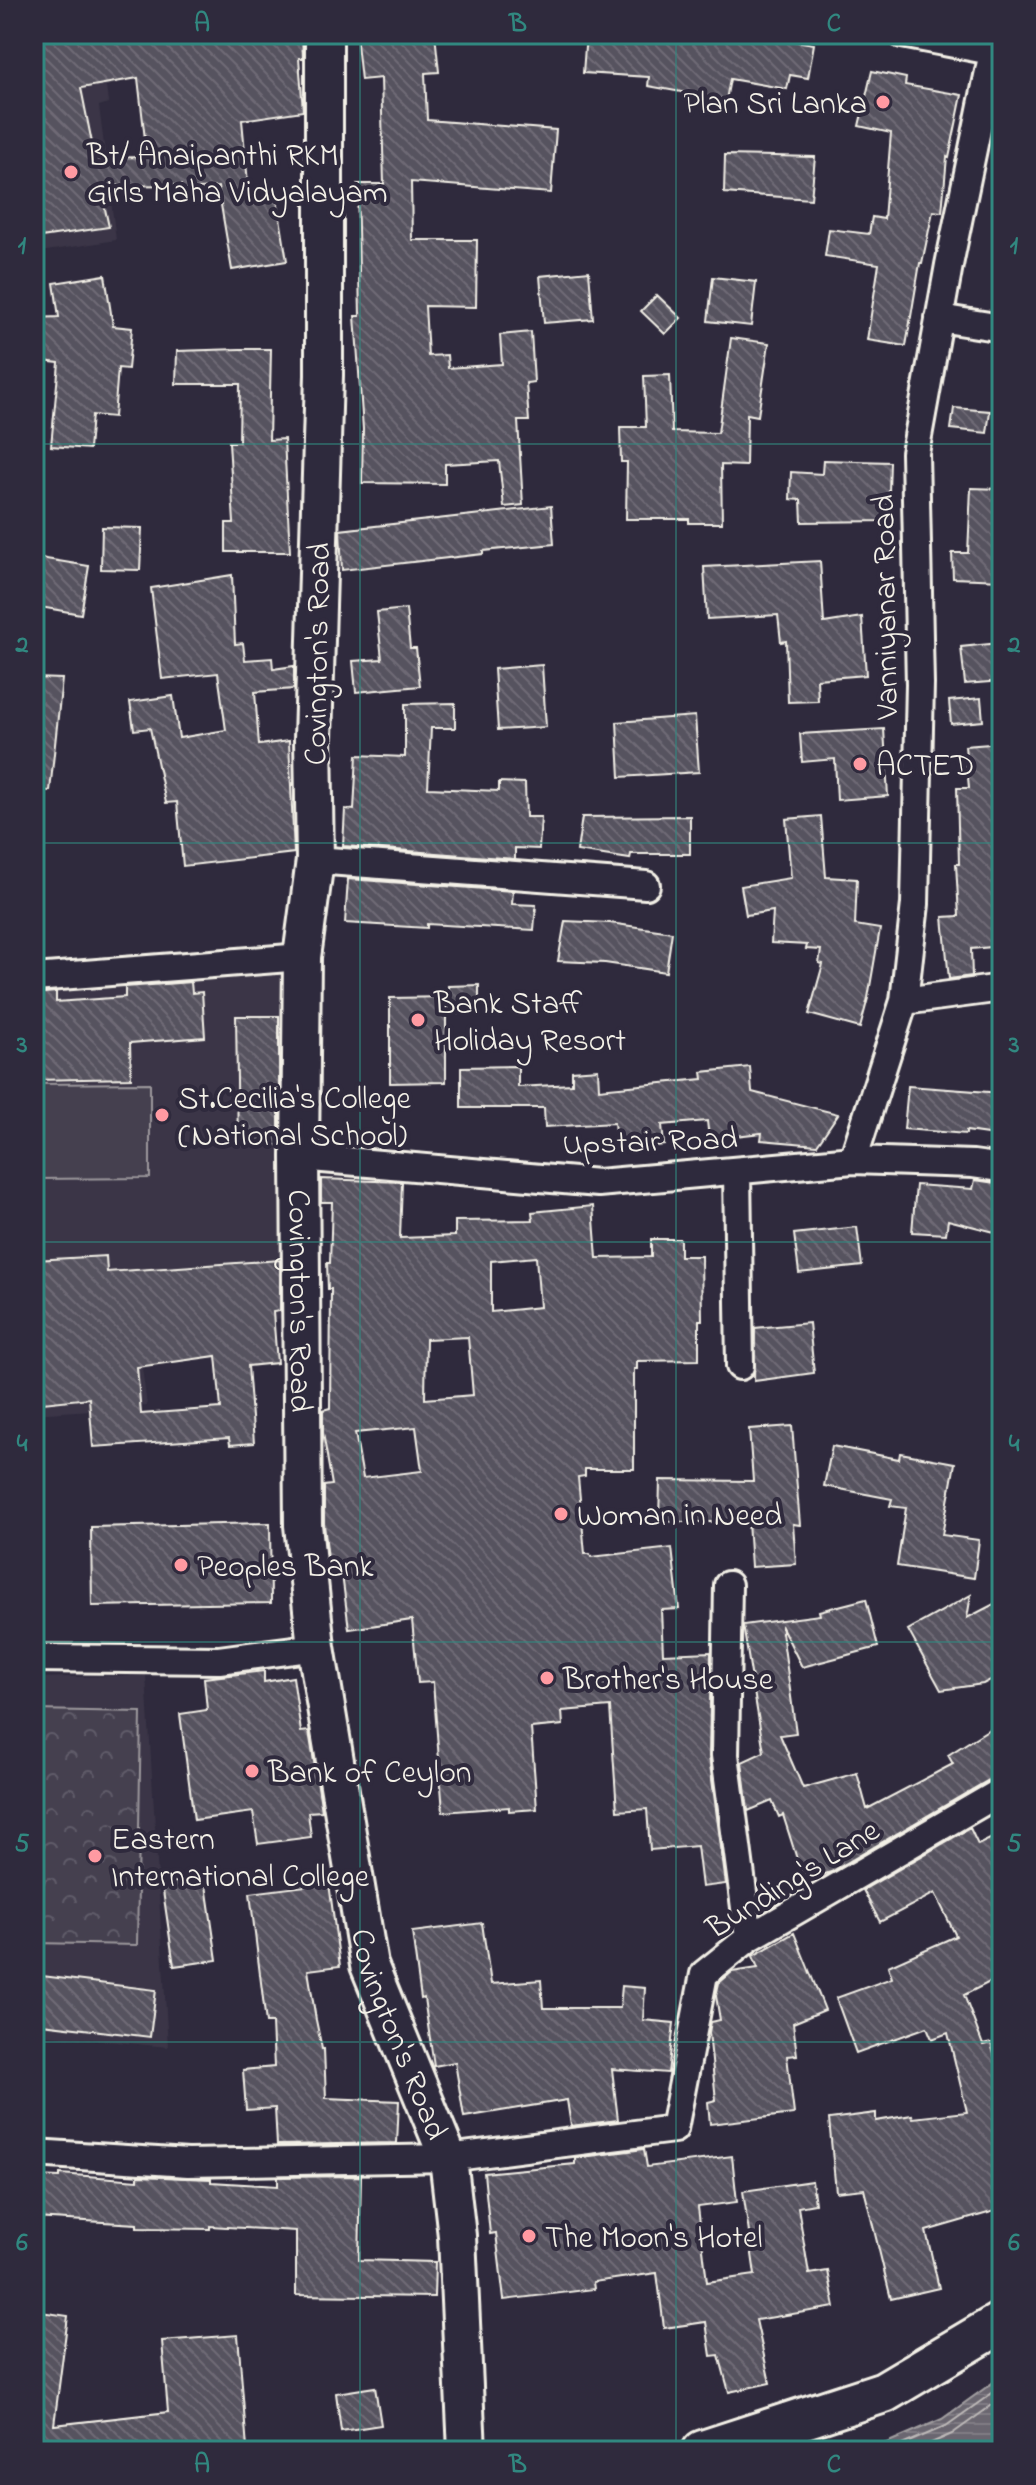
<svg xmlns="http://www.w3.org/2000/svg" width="1036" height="2485" viewBox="0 0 1036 2485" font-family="'Indie Flower',sans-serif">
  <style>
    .built { fill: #3b3647 }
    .park { fill: url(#park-crowns); stroke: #9c989c; stroke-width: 2 }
    .pitch { fill: #454050; stroke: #9c989c; stroke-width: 2 }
    .water { fill: url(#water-rules); stroke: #a19ea0; stroke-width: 2 }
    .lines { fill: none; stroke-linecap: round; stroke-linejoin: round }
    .shore { stroke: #bdb9b8; stroke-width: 2 }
    .building { fill: url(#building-back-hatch); stroke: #f4f1e8; stroke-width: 2; fill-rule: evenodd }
    .street-casing { stroke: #f4f1e8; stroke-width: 32 }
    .secondary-casing { stroke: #f4f1e8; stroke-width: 42 }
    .primary-casing { stroke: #f4f1e8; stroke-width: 46 }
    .street { stroke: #2f2a3d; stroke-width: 26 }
    .secondary { stroke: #2f2a3d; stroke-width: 36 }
    .primary { stroke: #2f2a3d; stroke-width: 40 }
    .grid { fill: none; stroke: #318880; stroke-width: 2; stroke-opacity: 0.55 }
    .poi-dot { fill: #ff9aa2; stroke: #2f2a3d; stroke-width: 3 }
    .labels { text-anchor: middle; stroke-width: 8; stroke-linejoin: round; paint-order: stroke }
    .poi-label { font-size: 32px; fill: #f4f1e8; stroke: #2f2a3d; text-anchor: start }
    .street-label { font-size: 32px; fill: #f4f1e8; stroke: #2f2a3d }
    .neatline { fill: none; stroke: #318880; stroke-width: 3 }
    .grid-label { font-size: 26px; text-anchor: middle; font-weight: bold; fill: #318880 }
  </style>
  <defs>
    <pattern id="park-crowns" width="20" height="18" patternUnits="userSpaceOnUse" patternTransform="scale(2)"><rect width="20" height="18" fill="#454050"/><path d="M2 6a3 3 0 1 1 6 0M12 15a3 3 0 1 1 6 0" fill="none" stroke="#605c69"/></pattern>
    <pattern id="water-rules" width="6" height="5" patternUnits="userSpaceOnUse" patternTransform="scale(2)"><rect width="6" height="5" fill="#6a6670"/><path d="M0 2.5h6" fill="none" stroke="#807c84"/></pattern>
    <pattern id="building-back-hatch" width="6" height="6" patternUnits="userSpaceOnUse" patternTransform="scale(2)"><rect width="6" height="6" fill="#56525f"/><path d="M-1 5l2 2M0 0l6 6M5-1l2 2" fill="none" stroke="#6f6b76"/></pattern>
  </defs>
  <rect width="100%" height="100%" fill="#2f2a3d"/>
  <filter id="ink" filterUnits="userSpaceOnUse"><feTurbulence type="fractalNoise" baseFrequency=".0125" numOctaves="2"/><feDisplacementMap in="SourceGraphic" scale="16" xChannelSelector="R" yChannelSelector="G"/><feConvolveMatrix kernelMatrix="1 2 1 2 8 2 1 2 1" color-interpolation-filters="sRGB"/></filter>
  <g filter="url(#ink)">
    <!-- built -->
    <path class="built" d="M34,34L113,58L117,84L106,86L108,103L99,106L116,240L34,253Z
      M293,967L287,1318L137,1330L147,1406L34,1414V987Z
      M146,1675L168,2047L34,2034V1678Z"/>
    <!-- park -->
    <path class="park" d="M34,1710L141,1712L137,1945L34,1943Z"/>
    <!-- pitch -->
    <path class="pitch" d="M150,1083V1178L34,1179V1084Z"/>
    <!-- water -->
    <path class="water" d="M1002,2376V2451H868L942,2419Z"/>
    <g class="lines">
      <!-- shore -->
      <path class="shore" d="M888,2451L946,2426L1002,2386
        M913,2451L952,2434L1002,2398"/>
    </g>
    <!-- building -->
    <path class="building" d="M34,34H302L303,58H299L303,111L242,120L250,204L277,199L287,261L232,270L218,187L182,191L181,185L100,186L109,227L34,238ZM138,78L147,157L95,158L81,88Z
      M356,34H435L439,72L425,73L427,120L556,130L551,193L411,182L412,240H477L476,307L425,306L428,356L447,355L448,368L502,364L500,335L531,332L534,382L526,383L529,421H518L523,505L504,507L499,461L445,464V484L362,483L363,429L355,316H360L357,184H384L381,78L361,80Z
      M586,34H750L814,44L808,78L790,75L787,89L730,79L726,100L648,86L649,77L583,73Z
      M872,71L906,78L905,85L962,95L949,158L947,157L942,212L933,211L922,263H920L906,346L867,340L879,264L825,256L829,229L869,234L872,217L884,219L891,133L859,126Z
      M725,155L815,157L811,199L724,193Z
      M589,271L593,319L544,323L540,276Z
      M105,275L113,326L132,328L128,369L118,368L114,417L92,415L89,449L51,446L59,363L34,360V318L59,317L54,283Z
      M713,277L756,282L751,326L708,321Z
      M657,295L681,318L665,334L641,311Z
      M731,338L769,343L758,416L747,414L746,466L721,465L722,523H689V519H626L627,462H621L620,427H646L644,376L670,375L672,432L718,433Z
      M240,349H271L269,440L284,439L290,552H226V523H234L229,442H239L240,384H176L177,351Z
      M954,408L990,411L987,433L951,429Z
      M823,460L890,462L888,521L802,522L801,500L790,499L791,472L822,474Z
      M971,488L1002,489V580L953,578L952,553H968Z
      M551,506L554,544L483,551V554L342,570L340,530Z
      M102,527L142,528L140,570L101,569Z
      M34,557L89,566L81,614L34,606Z
      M820,561L824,623L862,617L866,675L817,679L818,701L788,702L786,641L781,642L778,615L707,619L704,567Z
      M232,575L235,644L243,643L245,660L272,658L273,669L294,666V689L255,692L259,745L289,741L294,853L183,866L177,802L166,803L150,728L134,730L130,702L173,696L179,738L226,730L218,673L162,679L151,588Z
      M406,609L410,648H416L420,686L356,692L353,661L382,659L377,612Z
      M999,643L1002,681L965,684L961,647Z
      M542,665L546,727L498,730L494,669Z
      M34,678L62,679L50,791L34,790Z
      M981,698L983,721L951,724L949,701Z
      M455,703V728H431L428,788L499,791V782L525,783L526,817H541L539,849L515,848V859L343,846L345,809L354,810L357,755L405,757V704Z
      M695,716L699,772L620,777L617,722Z
      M884,729L888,796L837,800L835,759L802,762L800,734Z
      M1002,743V841H999L1002,946L971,949L972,976L949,979L943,917L959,916L956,864H959L957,788H969L965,746Z
      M690,816V854H631L630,859L577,851L582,817Z
      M821,816L826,877L857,879L855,925L880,929L868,998L860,1028L809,1014L823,964L819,963L821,950L806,949L807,945L771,943L773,911L746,915L741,886L791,878L786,819Z
      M348,879L513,891L512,904L536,905L534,930L427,924V928L345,923Z
      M565,921L610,923L672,932L666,972L605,963L558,961Z
      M191,982L192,993L202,992L205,1037L130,1043L131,1078L34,1080V994L56,992V1002L125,997V987Z
      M479,985V1013L449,1014L448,986Z
      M446,997V1082L390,1083V998Z
      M236,1016H279V1145H238Z
      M518,1066V1087L572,1084V1071L598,1069L599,1089L703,1079L702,1072L750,1067L752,1092L838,1114L817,1145L761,1140L762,1133L709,1139L707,1121L662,1125L664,1145L617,1150L614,1123L545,1127L544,1108H461V1067Z
      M908,1086L1002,1093V1136L966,1131V1134L904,1129Z
      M321,1179L402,1182L400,1238L455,1236V1221L533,1220L532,1212L593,1206L597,1258L651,1257V1239H680V1256H701L702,1320H699V1360L637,1361V1369H634V1469H585V1476L578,1477L585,1554H590L591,1557L672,1548L679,1609L661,1610L663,1654L711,1652L709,1757L726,1884L702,1887L697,1846L650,1850L647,1809L617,1811L610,1707L562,1711L563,1725L531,1728L537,1809L509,1811V1807L443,1812L433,1682L418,1683L412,1620L349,1629L342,1574L330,1576L324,1524V1486L332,1485L323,1433V1410L330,1408L331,1289H328L327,1263H330L332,1202H321ZM536,1257L540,1307L491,1312V1261ZM468,1337L473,1395L425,1399L426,1339ZM416,1427L422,1471L363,1478L355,1433Z
      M975,1180L1002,1184V1234L948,1220L946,1234L912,1232L916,1185L973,1189Z
      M857,1227L862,1266L799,1273L794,1234Z
      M106,1256L107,1272L280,1260V1311L273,1312L277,1363L248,1366L254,1443L230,1445L229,1438L93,1447L89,1398L34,1404V1260ZM216,1356L221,1408L141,1414L137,1367Z
      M809,1323L814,1373L754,1381L755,1328Z
      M792,1426L800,1525L793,1524L796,1564L751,1567L748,1522H659L660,1480L753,1481L749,1429Z
      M832,1446L899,1459L900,1453L955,1463L942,1535L979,1540L974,1578L897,1566L906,1508L890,1506L892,1499L824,1486Z
      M270,1523L271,1603L92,1606L91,1527Z
      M971,1595L967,1618L1002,1600V1674L983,1684L941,1690L908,1630Z
      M866,1599L878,1647L802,1667L781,1625L796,1733L780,1735L803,1788L857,1773L867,1809L953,1764L948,1755L1002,1721V1775L994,1777L831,1872L804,1881L783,1815L779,1817L772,1801L748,1811L742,1762L764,1752L743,1625L820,1615L819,1611Z
      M264,1671V1682L293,1677L301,1732L309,1731L322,1811L308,1812L311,1837L258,1844L253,1812L194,1820L180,1714L207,1710L204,1678Z
      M970,1828L978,1845L1002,1833V1976L964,1995L983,2045L991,2043L1002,2085V2161L994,2162L1002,2190V2209L926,2231L939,2288L891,2299L864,2189L836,2192L829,2119L876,2113V2121L912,2115L913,2118L967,2112L948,2033L932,2039L927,2027L856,2053L836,1998L892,1978L888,1966L956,1936L935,1893L880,1922L863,1890Z
      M205,1878L217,1960L174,1966L162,1884Z
      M329,1883L340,1966L308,1970L316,2020L322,2049H324L326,2098L399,2101L397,2143L277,2145L275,2108L246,2110L243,2070L274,2067L272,2023H266L250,1893Z
      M482,1923L491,1984L541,1980L543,2008H620L622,1986L645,1988L643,2020L674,2023L668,2073L612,2069L618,2120L571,2126L567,2100L464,2117L455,2062L434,2066L424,1998L421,1999L412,1932Z
      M794,1933L825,2010L793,2023L797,2055L787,2056L794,2114L710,2124L708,2102L716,2100L709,2032L711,2022L720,2020L716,1996L719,1983L732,1972L758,1968L753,1956Z
      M34,1975L156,1990L150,2037L34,2023Z
      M644,2149L647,2167L732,2156L737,2202L698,2207L707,2282L755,2275L743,2191L812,2181L815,2204L798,2207L809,2274L828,2271L835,2307L756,2320L770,2383L729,2392L719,2355L711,2356L706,2322L664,2328L657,2273L593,2282L594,2289L504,2300L496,2233L490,2234L484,2173L575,2164V2158Z
      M60,2174L138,2180V2176L211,2179V2182L278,2186V2177L361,2176L359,2260L435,2262L434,2297L296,2295V2231L210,2226V2229L137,2228V2224L34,2218V2176L60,2177Z
      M34,2311L68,2316L54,2425L168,2412L162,2341L238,2335L247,2448L171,2451L170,2444L88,2451L87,2443L52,2438L51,2451H34Z
      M375,2387L381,2425L341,2431L336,2393Z"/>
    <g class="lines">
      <defs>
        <path id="street" d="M902,34L1002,53
          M939,318L1002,328
          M315,860L646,885
          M34,978L302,957
          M904,1001L1002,988
          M300,1157L598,1183L853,1160L973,1164L1002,1168
          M853,1160L904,1001L915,904L920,684L915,453L949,265L993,52
          M737,1172L740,1366
          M728,1585L725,1755L749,1938
          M34,1658L219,1660L316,1647
          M34,2153L188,2163L448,2158L674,2129L704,1974L749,1938L1002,1791"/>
        <g id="secondary">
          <path id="s1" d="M324,34V375L313,739L315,860L302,957L300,1157L303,1525L316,1647L369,1965L448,2158L457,2236L467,2451"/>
        </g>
        <path id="primary" d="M703,2451L884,2392L1002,2322"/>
      </defs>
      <!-- street casing -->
      <use href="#street" class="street-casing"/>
      <!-- secondary casing -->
      <use href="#secondary" class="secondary-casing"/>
      <!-- primary casing -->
      <use href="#primary" class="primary-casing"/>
      <!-- street -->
      <use href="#street" class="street"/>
      <!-- secondary -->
      <use href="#secondary" class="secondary"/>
      <!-- primary -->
      <use href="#primary" class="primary"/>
    </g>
  </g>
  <!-- grid -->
  <path class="grid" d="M360,34V2451M676,34V2451M34,444H1002M34,843H1002M34,1242H1002M34,1642H1002M34,2042H1002"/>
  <!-- markers -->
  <g class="poi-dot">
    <circle cx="883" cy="102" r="8"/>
    <circle cx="71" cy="172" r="8"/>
    <circle cx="860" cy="764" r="8"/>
    <circle cx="418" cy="1020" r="8"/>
    <circle cx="162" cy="1115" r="8"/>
    <circle cx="561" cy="1514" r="8"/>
    <circle cx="181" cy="1565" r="8"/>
    <circle cx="547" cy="1678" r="8"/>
    <circle cx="252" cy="1771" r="8"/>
    <circle cx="95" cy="1856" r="8"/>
    <circle cx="529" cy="2236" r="8"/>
  </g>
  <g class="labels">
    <!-- poi labels -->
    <g class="poi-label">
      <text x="867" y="113" text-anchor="end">Plan Sri Lanka</text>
      <text x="87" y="165">Bt/ Anaipanthi RKM<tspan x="87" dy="37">Girls Maha Vidyalayam</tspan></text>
      <text x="876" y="775">ACTED</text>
      <text x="434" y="1013">Bank Staff<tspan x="434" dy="37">Holiday Resort</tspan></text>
      <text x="178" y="1108">St.Cecilia's College<tspan x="178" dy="37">(National School)</tspan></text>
      <text x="577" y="1525">Woman in Need</text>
      <text x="197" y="1576">Peoples Bank</text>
      <text x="563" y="1689">Brother's House</text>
      <text x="268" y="1782">Bank of Ceylon</text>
      <text x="111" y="1849">Eastern<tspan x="111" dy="37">International College</tspan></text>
      <text x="545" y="2247">The Moon's Hotel</text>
    </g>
    <!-- street labels -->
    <g class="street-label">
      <text transform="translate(884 607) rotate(-91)" y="11">Vanniyanar Road</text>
      <text transform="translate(316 654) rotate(-89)" y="11">Covington's Road</text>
      <text transform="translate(650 1140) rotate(-2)" y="11">Upstair Road</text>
      <text dy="11" stroke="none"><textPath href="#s1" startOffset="1268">Covington's Road</textPath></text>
      <text transform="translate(792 1878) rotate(-32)" y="11">Bunding's Lane</text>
      <text dy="11" stroke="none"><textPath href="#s1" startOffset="2012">Covington's Road</textPath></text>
    </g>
  </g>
  <!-- margin -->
  <rect width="1036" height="2485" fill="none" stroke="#2f2a3d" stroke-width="88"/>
  <rect x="44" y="44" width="948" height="2397" class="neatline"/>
  <g class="grid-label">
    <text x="202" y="31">A</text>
    <text x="518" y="31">B</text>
    <text x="834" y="31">C</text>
    <text x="22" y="253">1</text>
    <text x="1014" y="253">1</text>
    <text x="22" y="652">2</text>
    <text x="1014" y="652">2</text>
    <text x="22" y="1052">3</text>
    <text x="1014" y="1052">3</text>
    <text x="22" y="1451">4</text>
    <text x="1014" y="1451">4</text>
    <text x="22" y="1851">5</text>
    <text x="1014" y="1851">5</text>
    <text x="22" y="2250">6</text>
    <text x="1014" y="2250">6</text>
    <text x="202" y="2472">A</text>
    <text x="518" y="2472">B</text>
    <text x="834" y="2472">C</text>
  </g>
</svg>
